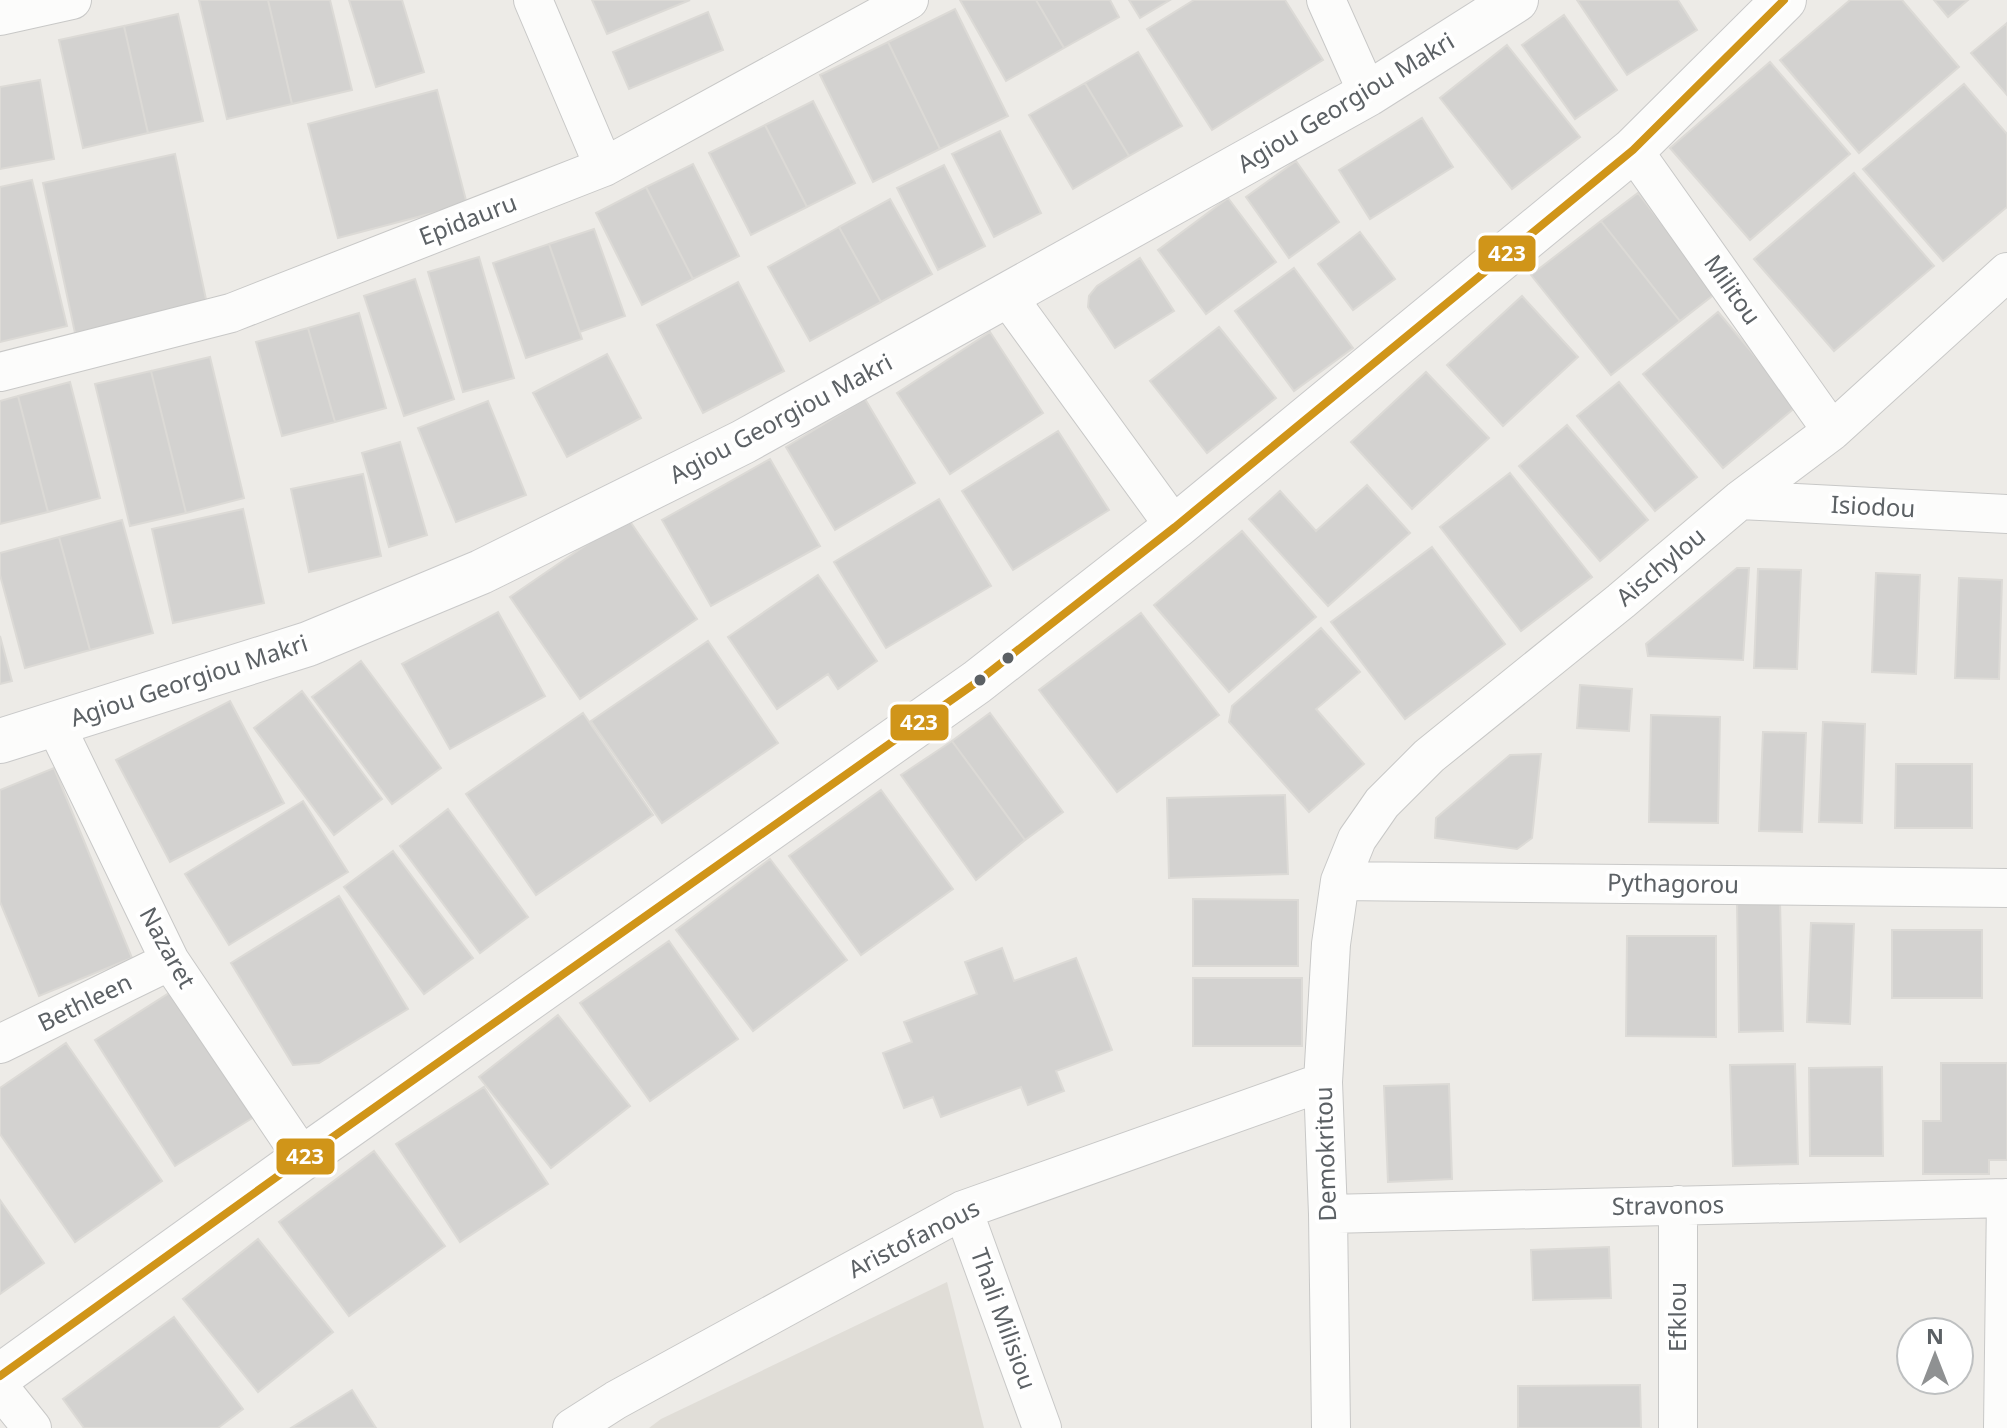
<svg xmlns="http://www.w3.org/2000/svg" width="2007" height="1428" viewBox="0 0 2007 1428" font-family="'Noto Sans',sans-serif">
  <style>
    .education { fill: #e0ddd7 }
    .building { fill: #d3d2d0; stroke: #dcdad6; stroke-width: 2 }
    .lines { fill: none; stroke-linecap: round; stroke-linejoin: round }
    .street-casing { stroke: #c8c8c7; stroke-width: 40 }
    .secondary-casing { stroke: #c9c9c9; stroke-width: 46 }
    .street { stroke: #fcfcfb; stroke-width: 38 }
    .secondary { stroke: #fcfcfb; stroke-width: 44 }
    .bus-1-casing { stroke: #fff; stroke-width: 14 }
    .bus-1 { stroke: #d09519; stroke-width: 8 }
    .bus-dot { fill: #5c6165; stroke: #fff; stroke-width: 3 }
    .labels { text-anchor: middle; stroke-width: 8; stroke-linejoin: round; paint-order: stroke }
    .street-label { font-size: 24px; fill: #5c6165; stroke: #fff }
    .line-badge { stroke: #fff; stroke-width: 3 }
    .badge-label { font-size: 22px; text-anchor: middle; font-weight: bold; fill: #fff }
  </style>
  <rect width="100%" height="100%" fill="#edebe7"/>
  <!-- education -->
  <path class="education" d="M947,1282L984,1428H649L661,1419Z"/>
  <!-- building -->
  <path class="building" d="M199,0H268L292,104L227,119Z
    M268,0H330L352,90L292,104Z
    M349,0H402L424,72L376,87Z
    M592,0H690L607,34Z
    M960,0H1036L1064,48L1006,81Z
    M1036,0H1110L1119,17L1064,48Z
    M1129,0H1170L1140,18Z
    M1194,0H1285L1323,60L1212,130L1147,29Z
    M1577,0H1678L1697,30L1627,75Z
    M1850,0H1902L1959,67L1859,153L1780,60Z
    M1934,0H1968L1948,17Z
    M955,9L1008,116L940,149L888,42Z
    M708,12L723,50L629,89L613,52Z
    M178,14L203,121L148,133L124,26Z
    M1564,15L1617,90L1575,119L1522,45Z
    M2007,23V95L1971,53Z
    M124,26L148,133L83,148L59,40Z
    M888,42L940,149L873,182L820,75Z
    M1507,45L1580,137L1512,189L1440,98Z
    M1138,52L1182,126L1129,156L1085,83Z
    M1770,62L1850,154L1750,240L1670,148Z
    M40,80L54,159L0,169V87Z
    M1085,83L1129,156L1073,189L1029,115Z
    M1964,84L2007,134V207L1943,261L1863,169Z
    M437,90L467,204L338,238L308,124Z
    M813,101L855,183L807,207L765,125Z
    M1422,118L1453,167L1370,219L1339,170Z
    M765,125L807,207L751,235L709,153Z
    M1000,131L1041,213L994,237L952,154Z
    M175,154L207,304L75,333L43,183Z
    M1296,161L1339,222L1289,258L1246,197Z
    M693,164L739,256L693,279L646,187Z
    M944,165L985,246L938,270L897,188Z
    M1854,173L1934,266L1834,351L1754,259Z
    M32,180L67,326L0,342V187Z
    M646,187L693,279L642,305L596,213Z
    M1638,193L1716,293L1680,321L1601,221Z
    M1228,198L1276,262L1206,314L1158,250Z
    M890,199L932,274L881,302L839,227Z
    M1601,221L1680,321L1611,375L1531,275Z
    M839,227L881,302L810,341L768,267Z
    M594,229L625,316L580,332L549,244Z
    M1360,232L1395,279L1353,310L1318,264Z
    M549,244L582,339L526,358L493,263Z
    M479,257L514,378L463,392L428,272Z
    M1140,258L1174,311L1115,348L1088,307L1089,296L1097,286Z
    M1294,268L1353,348L1294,391L1235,311Z
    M415,279L454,399L404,416L364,296Z
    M738,282L784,371L703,413L657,325Z
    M1522,296L1578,357L1503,426L1447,365Z
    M1718,312L1797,406L1723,468L1643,374Z
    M359,313L386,408L335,422L308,328Z
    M1219,327L1276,398L1207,453L1150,381Z
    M308,328L335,422L282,436L256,342Z
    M990,332L1043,413L950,474L897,393Z
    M607,354L641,418L567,457L533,393Z
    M210,357L244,498L186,513L151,371Z
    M151,371L186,513L130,526L95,384Z
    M1426,372L1489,438L1412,509L1351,442Z
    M70,382L100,498L48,512L18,396Z
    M1619,382L1697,477L1655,511L1577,416Z
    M18,396L48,512L0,524V401Z
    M865,399L915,483L835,530L786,447Z
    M488,401L526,495L456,522L418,428Z
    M1567,425L1648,520L1600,561L1519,466Z
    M1058,431L1109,510L1013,570L962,491Z
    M400,442L427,535L389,547L362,453Z
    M770,459L820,546L711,606L662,520Z
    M1510,473L1592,577L1521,631L1440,527Z
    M363,474L381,556L309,572L291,489Z
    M1367,485L1410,533L1328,606L1249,519L1280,491L1316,531Z
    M939,499L991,586L886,648L834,562Z
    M243,509L264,603L173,623L152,529Z
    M627,517L697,619L580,699L510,597Z
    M122,520L153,633L90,650L59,537Z
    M1242,531L1316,617L1229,692L1154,605Z
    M59,537L90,650L25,668L0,575V553Z
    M1432,547L1505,644L1405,719L1331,622Z
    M1737,568H1749L1743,660L1648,656L1646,644Z
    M1758,569L1801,570L1797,669L1754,668Z
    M1876,573L1920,575L1916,674L1872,672Z
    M818,575L877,661L838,689L828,674L777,709L728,637Z
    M1959,578L2002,580L1999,679L1955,678Z
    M498,612L545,696L450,749L402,664Z
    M1141,613L1219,715L1117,792L1039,690Z
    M1321,628L1360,672L1316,709L1364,764L1309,812L1229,722L1232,706Z
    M0,636L12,681L0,684Z
    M708,641L778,743L662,823L591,721Z
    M361,661L441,768L392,804L312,697Z
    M1580,685L1632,689L1629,731L1577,728Z
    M302,691L382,799L334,835L254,728Z
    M230,701L284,803L170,862L116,760Z
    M583,713L653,815L536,895L466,794Z
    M990,713L1063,812L1025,840L952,741Z
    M1651,715L1720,717L1718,823L1649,822Z
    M1823,722L1865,724L1862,823L1819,822Z
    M1763,732L1806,733L1802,832L1759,831Z
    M952,741L1025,840L976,880L901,775Z
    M1541,754L1532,838L1517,849L1435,838L1436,818L1510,755Z
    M1896,764H1972V828H1895Z
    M54,768L132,958L39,996L0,902V790Z
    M881,790L953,889L861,955L789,856Z
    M1285,795L1288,874L1169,878L1167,798Z
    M303,801L348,872L229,945L185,874Z
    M448,809L528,917L480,953L400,846Z
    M393,851L473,958L424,994L344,887Z
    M770,859L847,960L753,1031L676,930Z
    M339,896L408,1009L319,1063L293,1065L231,963Z
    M1193,899L1298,900V966H1193Z
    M1780,901L1783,1031L1739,1032L1737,902Z
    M1811,923L1854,924L1850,1024L1807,1022Z
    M1892,930H1982V998H1892Z
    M1627,936H1716V1037L1626,1036Z
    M669,941L738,1039L650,1101L580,1003Z
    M1002,948L1014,981L1076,958L1112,1050L1056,1071L1064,1091L1028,1105L1021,1087L941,1117L933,1097L904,1108L883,1053L912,1042L904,1022L977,994L965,962Z
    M1193,978H1302V1046H1193Z
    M174,990L254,1117L175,1166L95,1040Z
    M558,1015L630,1106L551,1168L479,1077Z
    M66,1043L162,1181L75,1242L0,1134V1088Z
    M1941,1063H2007V1160H1989V1174H1923V1121H1941Z
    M1795,1064L1798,1164L1733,1166L1730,1065Z
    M1882,1067L1883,1156H1810L1809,1068Z
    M1449,1084L1452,1179L1388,1182L1384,1086Z
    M484,1087L548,1184L460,1242L396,1144Z
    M374,1151L445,1246L349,1316L279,1222Z
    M0,1200L44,1263L0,1294Z
    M258,1239L333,1332L258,1392L183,1299Z
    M1609,1247L1611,1298L1533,1300L1531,1250Z
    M174,1317L243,1409L218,1428H84L63,1399Z
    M1640,1385L1641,1428H1518V1386Z
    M352,1390L376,1428H291Z"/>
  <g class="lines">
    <defs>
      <path id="street" d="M533,0L604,167
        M1326,0L1368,94
        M0,16L72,0
        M1633,150L1832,431
        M1007,296L1175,527
        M0,372L231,313L604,167L909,0
        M1740,500L2007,514
        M55,724L170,961L303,1158
        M1340,881L2007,888
        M0,1044L170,961
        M1678,1205V1428
        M963,1210L1042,1428
        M1328,1214L2007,1198
        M0,1388L32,1428
        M572,1428L616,1400L963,1210L1323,1082
        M1331,1428L1328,1214L1323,1082L1331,944L1340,881L1357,839L1382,803L1429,756L1621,601L1740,500L1832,431L2007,272
        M2003,1428L2006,1198"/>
      <path id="secondary" d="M0,741L308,644L481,572L743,442L1368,94L1516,0
        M0,1376L303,1158L977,682L1175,527L1633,150L1784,0"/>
    </defs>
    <!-- street casing -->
    <use href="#street" class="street-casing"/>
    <!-- secondary casing -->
    <use href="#secondary" class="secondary-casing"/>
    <!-- street -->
    <use href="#street" class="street"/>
    <!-- secondary -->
    <use href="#secondary" class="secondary"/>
    <defs>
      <path id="bus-1" d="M0,1376L303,1158L977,682L1175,527L1633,150L1784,0"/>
    </defs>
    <!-- bus-1 casing -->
    <use href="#bus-1" class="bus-1-casing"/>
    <!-- bus-1 -->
    <use href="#bus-1" class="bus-1"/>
  </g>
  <!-- markers -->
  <g class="bus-dot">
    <circle cx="1008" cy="658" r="7"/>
    <circle cx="980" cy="680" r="7"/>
  </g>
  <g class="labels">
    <!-- street labels -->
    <g class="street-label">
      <text transform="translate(1346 103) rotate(-31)" y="8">Agiou Georgiou Makri</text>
      <text transform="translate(468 220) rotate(-21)" y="8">Epidauru</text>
      <text transform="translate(1732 290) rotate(55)" y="8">Militou</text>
      <text transform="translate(781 419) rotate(-28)" y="8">Agiou Georgiou Makri</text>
      <text transform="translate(1873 507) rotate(3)" y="8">Isiodou</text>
      <text transform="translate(1661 567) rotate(-40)" y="8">Aischylou</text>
      <text transform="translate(189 681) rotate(-18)" y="8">Agiou Georgiou Makri</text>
      <text transform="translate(1673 884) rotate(1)" y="8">Pythagorou</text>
      <text transform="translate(167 948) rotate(61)" y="8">Nazaret</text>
      <text transform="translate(85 1003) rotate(-26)" y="8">Bethleen</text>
      <text transform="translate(1326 1154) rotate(-92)" y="8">Demokritou</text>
      <text transform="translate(1668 1206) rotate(-1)" y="8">Stravonos</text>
      <text transform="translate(914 1239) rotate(-27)" y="8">Aristofanous</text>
      <text transform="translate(1678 1317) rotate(-90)" y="8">Efklou</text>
      <text transform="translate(1003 1319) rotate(70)" y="8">Thali Milisiou</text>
    </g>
  </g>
  <g class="line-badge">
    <rect x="1477" y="234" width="60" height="39" rx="8" fill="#d09519"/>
    <rect x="889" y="703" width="61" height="39" rx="8" fill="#d09519"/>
    <rect x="275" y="1137" width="61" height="39" rx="8" fill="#d09519"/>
  </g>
  <g class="badge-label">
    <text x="1507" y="261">423</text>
    <text x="919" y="730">423</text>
    <text x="305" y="1164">423</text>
  </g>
  <!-- north arrow -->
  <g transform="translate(1935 1356)"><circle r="38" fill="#ffffff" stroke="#bec0c1" stroke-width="2"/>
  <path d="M0-6L14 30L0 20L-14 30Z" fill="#8f9192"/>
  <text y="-12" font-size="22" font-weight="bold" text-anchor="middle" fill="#5c6165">N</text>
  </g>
</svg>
